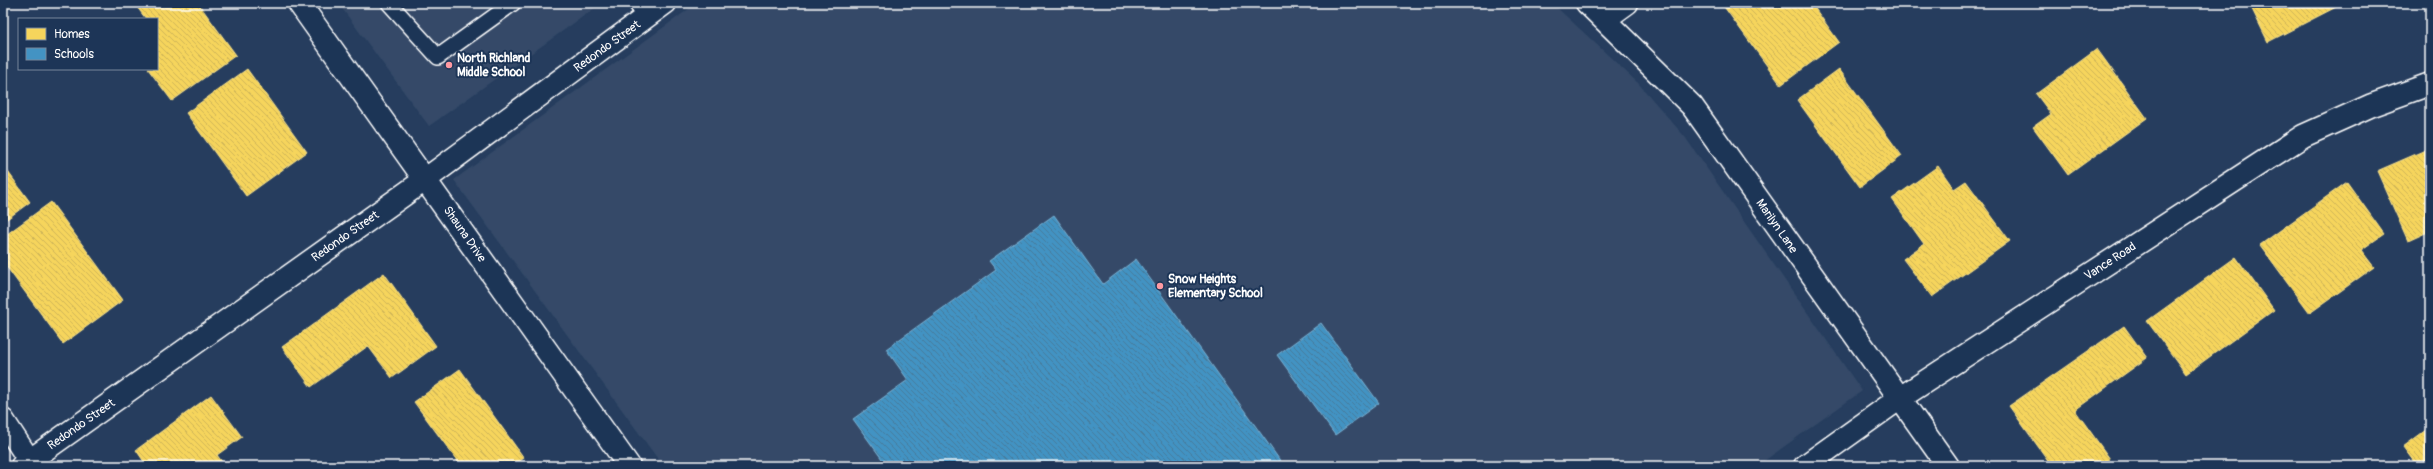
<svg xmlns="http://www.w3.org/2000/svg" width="2433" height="469" viewBox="0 0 2433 469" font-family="Pangolin,sans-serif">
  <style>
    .built { fill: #344a68 }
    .homes { fill: url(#homes-back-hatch); stroke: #f9e28d }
    .schools { fill: url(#schools-back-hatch); stroke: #7bb3d5 }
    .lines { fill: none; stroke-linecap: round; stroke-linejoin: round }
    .lane-casing { stroke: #fff; stroke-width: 18 }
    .street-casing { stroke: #fff; stroke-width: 25 }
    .secondary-casing { stroke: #fff; stroke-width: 25 }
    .lane { stroke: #1d3557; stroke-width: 15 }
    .street { stroke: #1d3557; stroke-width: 22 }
    .secondary { stroke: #1d3557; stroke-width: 22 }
    .poi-dot { fill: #ff9aa2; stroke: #1d3557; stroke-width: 1.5 }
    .labels { text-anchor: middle; stroke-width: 4; stroke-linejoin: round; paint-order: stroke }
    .street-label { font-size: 12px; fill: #fff; stroke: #1d3557 }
    .poi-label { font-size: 12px; font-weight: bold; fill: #fff; stroke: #1d3557; text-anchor: start }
  </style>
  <defs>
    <pattern id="homes-back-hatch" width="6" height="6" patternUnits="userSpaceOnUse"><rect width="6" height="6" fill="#f6d55c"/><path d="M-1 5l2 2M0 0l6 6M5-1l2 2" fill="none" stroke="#ccb358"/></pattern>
    <pattern id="schools-back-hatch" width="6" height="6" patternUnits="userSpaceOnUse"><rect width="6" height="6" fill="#4393c3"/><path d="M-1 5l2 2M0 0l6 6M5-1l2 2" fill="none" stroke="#467a99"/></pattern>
  </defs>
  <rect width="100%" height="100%" fill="#263d5e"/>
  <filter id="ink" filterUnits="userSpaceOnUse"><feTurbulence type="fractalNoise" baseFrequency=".025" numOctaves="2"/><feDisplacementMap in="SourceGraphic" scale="8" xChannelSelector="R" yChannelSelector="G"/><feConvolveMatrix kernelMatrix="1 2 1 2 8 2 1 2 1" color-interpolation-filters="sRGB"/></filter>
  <g filter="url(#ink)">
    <!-- built -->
    <path class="built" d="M338,3H602L429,126Z
      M697,3H1552L1638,83L1685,137L1862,391L1757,466H663L454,180Z"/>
    <!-- homes -->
    <path class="homes" d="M134,3H198L236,55L172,101L148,69H157V19H146Z
      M1811,3L1839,42L1781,85L1722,4Z
      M2249,3H2344L2268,42Z
      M2097,49L2147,118L2068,175L2033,127L2051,114L2036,94Z
      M247,69L307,152L246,196L186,113Z
      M1839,69L1902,156L1860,187L1797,100Z
      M2430,148V231L2408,241L2377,171Z
      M3,165L30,202L3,222Z
      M1938,166L1954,189L1966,181L2010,241L1932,297L1903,259L1924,244L1892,199Z
      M2347,182L2384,234L2361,250L2374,267L2310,313L2260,245Z
      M51,202L123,300L63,344L3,262V237Z
      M2236,257L2274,310L2186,374L2147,321Z
      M384,273L436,346L392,378L368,346L311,387L282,347Z
      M2124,326L2147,358L2075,410L2110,459L2100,466H2052L2009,406Z
      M460,369L524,458L513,466H461L414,402Z
      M211,395L242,437L217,455L225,466H147L136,450Z
      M2430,427V466H2417L2403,447Z"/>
    <!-- schools -->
    <path class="schools" d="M1054,215L1103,284L1136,259L1284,466H887L853,419L908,380L886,349L996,270L989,261Z
      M1321,323L1379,403L1335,435L1277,355Z"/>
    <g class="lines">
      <defs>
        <path id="lane" d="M389,3L438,57L513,3
          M636,3L646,17"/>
        <path id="street" d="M299,3L629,466
          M1587,3L1692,106L1948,466
          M1605,19L1627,3
          M3,420L33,466
          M22,466L426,179L665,3"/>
        <path id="secondary" d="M1805,466L1900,398L2303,136L2372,105L2430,84"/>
      </defs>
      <!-- lane casing -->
      <use href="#lane" class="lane-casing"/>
      <!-- street casing -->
      <use href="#street" class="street-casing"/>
      <!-- secondary casing -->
      <use href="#secondary" class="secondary-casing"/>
      <!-- lane -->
      <use href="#lane" class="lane"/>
      <!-- street -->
      <use href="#street" class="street"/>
      <!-- secondary -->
      <use href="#secondary" class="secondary"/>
    </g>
  </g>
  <!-- markers -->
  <g class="poi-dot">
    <circle cx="449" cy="65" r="4"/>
    <circle cx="1160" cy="286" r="4"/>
  </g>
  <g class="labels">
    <!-- street labels -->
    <g class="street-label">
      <text transform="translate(607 46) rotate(-36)" y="4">Redondo Street</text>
      <text transform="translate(1777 226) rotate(55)" y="4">Marilyn Lane</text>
      <text transform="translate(465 234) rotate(55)" y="4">Shauna Drive</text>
      <text transform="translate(345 236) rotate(-35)" y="4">Redondo Street</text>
      <text transform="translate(2110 261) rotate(-33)" y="4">Vance Road</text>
      <text transform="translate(81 424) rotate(-35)" y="4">Redondo Street</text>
    </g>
    <!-- poi labels -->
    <g class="poi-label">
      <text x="457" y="62">North Richland<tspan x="457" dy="14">Middle School</tspan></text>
      <text x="1168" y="283">Snow Heights<tspan x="1168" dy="14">Elementary School</tspan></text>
    </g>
  </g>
  <!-- margin -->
  <rect width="2433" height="469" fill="none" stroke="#1d3557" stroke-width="16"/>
  <rect x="8" y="8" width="2417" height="453" fill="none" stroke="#fff" stroke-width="1.5" filter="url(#ink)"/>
  <!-- legend -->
  <rect x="18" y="18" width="140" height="52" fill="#1d3557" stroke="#77869a"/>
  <rect x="26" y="28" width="20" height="12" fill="#f6d55c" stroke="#77869a"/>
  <text x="54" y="38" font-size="12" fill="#ffffff">Homes</text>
  <rect x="26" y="48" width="20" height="12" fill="#4393c3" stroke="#77869a"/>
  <text x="54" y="58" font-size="12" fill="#ffffff">Schools</text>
</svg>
